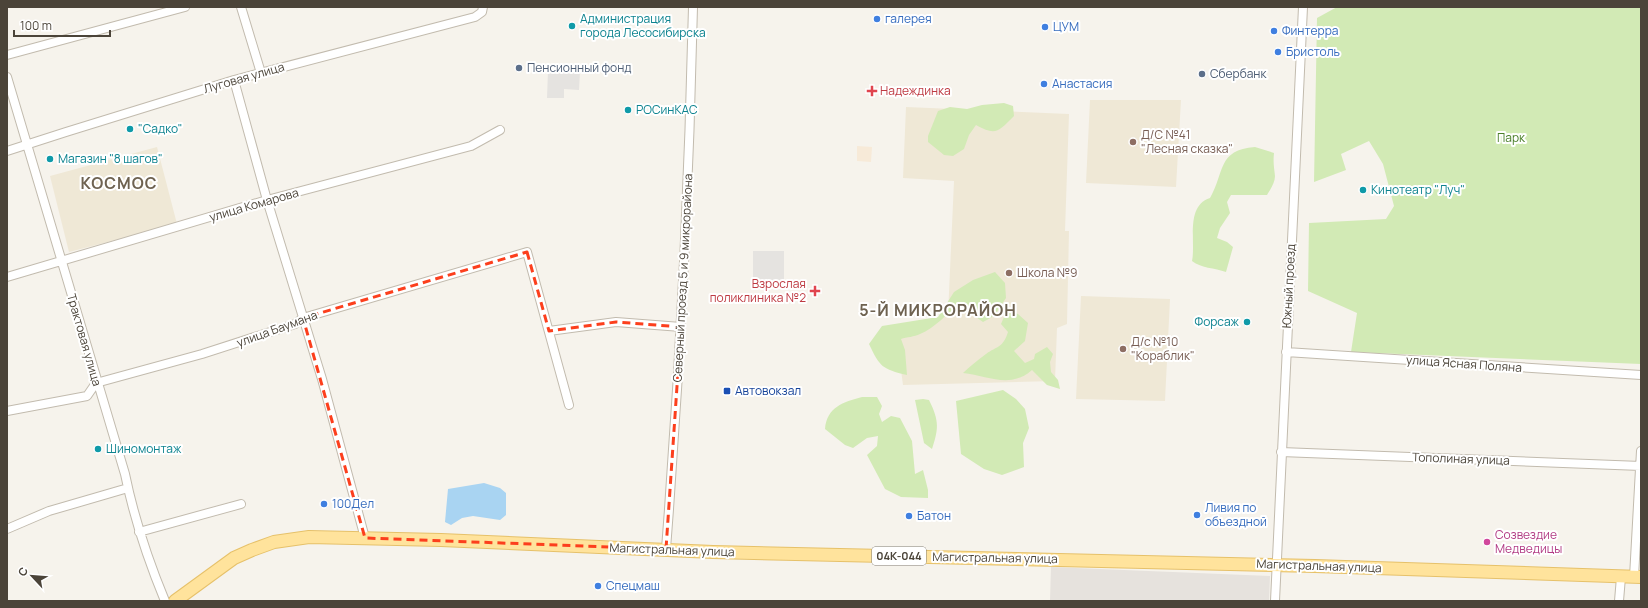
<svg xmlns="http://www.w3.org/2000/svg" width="1648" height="608" viewBox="0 0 1648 608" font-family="Manrope,sans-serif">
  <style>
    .commercial { fill: #f7ead8 }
    .industrial { fill: #e6e2dd }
    .education { fill: #efe8d6 }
    .green { fill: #d2eab5 }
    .parking { fill: #e5e3e0 }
    .water { fill: #a9d4f2 }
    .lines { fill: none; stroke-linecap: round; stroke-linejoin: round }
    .minor-casing { stroke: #c2bbae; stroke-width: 10 }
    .primary-casing { stroke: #e6c16a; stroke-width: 14 }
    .minor { stroke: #fff; stroke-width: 8 }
    .primary { stroke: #ffe39c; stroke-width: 12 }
    .marked { fill: none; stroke: #fc3f1d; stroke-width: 3; stroke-dasharray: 8 5; stroke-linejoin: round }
    .shop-dot { fill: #3f7fe0; stroke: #fff; stroke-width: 1.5 }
    .culture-dot { fill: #0f9aa8; stroke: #fff; stroke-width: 1.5 }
    .service-dot { fill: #5c6f8a; stroke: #fff; stroke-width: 1.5 }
    .health-dot { fill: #e0444e; stroke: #fff; stroke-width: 1.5 }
    .education-dot { fill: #8d6e63; stroke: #fff; stroke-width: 1.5 }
    .transit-dot { fill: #1a4fb4; stroke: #fff; stroke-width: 1.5 }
    .hotel-dot { fill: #d1479c; stroke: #fff; stroke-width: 1.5 }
    .labels { text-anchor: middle; stroke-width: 4; stroke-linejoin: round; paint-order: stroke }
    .shield { fill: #fff; stroke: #817c74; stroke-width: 1 }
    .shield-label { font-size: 11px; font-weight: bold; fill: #4b4439 }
    .culture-label { font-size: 12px; fill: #0d838f; stroke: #fff; text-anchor: start }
    .shop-label { font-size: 12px; fill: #366cbe; stroke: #fff; text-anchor: start }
    .service-label { font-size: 12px; fill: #4e5e75; stroke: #fff; text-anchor: start }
    .street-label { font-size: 12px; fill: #4b4439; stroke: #fff }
    .health-label { font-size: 12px; fill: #be3a42; stroke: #fff; text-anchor: start }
    .education-label { font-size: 12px; fill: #785e54; stroke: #fff; text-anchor: start }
    .park-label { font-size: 12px; fill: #4a7f2a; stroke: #fff }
    .transit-label { font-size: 12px; fill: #164399; stroke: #fff; text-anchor: start }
    .hotel-label { font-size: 12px; fill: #b23c85; stroke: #fff; text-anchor: start }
    .district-label { font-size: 16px; font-weight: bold; letter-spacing: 1px; fill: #6e6250; stroke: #fff }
  </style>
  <rect width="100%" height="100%" fill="#f6f3ec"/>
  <!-- commercial -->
  <path class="commercial" d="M857,146L872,147L871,162L857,161Z"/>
  <!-- industrial -->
  <path class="industrial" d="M1051,567L1270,576L1269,601H1050Z"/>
  <!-- education -->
  <path class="education" d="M1090,100H1181L1176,187L1086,183Z
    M906,107L1069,114L1065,231H1069L1067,324L1057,328L1055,381L903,385L897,340L948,315L954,181L903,178Z
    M157,147L177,224L69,252L50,176Z
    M1081,296L1170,299L1165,401L1076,399Z"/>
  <!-- green -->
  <path class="green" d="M1337,7H1641V364L1351,352L1357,313L1308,291L1309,223L1386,219L1394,206L1383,164L1369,141L1341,154L1346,170L1314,182L1317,18Z
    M1004,103L1013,106L1014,116C998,132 996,136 976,125L969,135L964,149L953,156L944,155L928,142V136L938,111L950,107L967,109L982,105Z
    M1255,147L1274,153C1273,162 1274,167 1275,176C1275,183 1270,190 1267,195H1231L1227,202L1230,213L1220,228L1217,238L1227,242L1233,247L1226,272C1215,268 1200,268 1192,261C1196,242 1185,206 1210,198C1225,172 1217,150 1255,147Z
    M995,272L1005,283L1006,298L994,316L983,322L959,305C946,314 935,328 920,334C914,337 907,337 901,339L905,350L907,375C882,369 880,367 869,344L882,326L938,317L954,292L973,280Z
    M1007,310L1018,314L1028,323L1025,341L1014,351L1025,363L1034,359L1035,354L1047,347L1053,354L1050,362L1051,372L1058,380L1060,389L1047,385L1032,370C1011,389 988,376 963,373C970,366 978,360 986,354C997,346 1003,348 1008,332L1001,324Z
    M1003,390L1016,399L1025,409L1029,428L1023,443L1024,467L1002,475L984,469L961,454L956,401Z
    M862,397H877L882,406L879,414L882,422L891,416L900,418L912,441L915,474L923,470L928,490V498L901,497L885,489L867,455L877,446L878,436L867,438L853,448L845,445L825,429C827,407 843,402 862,397Z
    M923,399L929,400C939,420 939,428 932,449L924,443L915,400Z"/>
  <!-- parking -->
  <path class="parking" d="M548,71L580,72L579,90L564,89V98H547Z
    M753,251H784V284H753Z"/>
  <!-- water -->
  <path class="water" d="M484,483L500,488L506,493V515L500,520L473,516L462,518L451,525L445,522L448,489Z"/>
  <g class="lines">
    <defs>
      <path id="minor" d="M241,7L261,73
        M7,55L185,7
        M7,77L125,474C134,518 148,560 165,601
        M234,80L267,200L322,379L365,538
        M7,151L66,132L234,80L475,17L482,12L483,7
        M7,277L267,200L471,146L500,130
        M549,331L616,322L681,327
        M1286,352L1641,375
        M7,411L87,396L96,383L202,354L295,324L303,318L527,252L569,405
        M1281,452L1641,466
        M7,529L49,511L128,488
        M139,532L241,504
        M666,549C680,368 689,188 693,7
        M1634,577L1641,451
        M1275,601L1303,7
        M1619,601L1621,577"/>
      <path id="primary" d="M175,601L234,558L252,550L274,542L309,537L441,540L713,552L1315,566L1641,577"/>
    </defs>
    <!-- minor casing -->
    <use href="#minor" class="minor-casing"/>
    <!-- primary casing -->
    <use href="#primary" class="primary-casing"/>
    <!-- minor -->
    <use href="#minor" class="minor"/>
    <!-- primary -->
    <use href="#primary" class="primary"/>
  </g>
  <!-- marked area -->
  <path class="marked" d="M527,252L549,331L616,322L681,327L666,549L365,538L303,318Z"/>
  <!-- markers -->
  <g class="shop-dot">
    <circle cx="877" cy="19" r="4"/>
    <circle cx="1045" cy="27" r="4"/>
    <circle cx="1274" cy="31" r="4"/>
    <circle cx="1278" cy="52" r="4"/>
    <circle cx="1044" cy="84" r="4"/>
    <circle cx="324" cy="504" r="4"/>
    <circle cx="1197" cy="515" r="4"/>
    <circle cx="909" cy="516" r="4"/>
    <circle cx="598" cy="586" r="4"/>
  </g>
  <g class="culture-dot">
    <circle cx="572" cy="26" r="4"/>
    <circle cx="628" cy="110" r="4"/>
    <circle cx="130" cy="129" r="4"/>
    <circle cx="50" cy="159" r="4"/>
    <circle cx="1363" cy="190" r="4"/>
    <circle cx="1247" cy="322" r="4"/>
    <circle cx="98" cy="449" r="4"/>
  </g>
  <g class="service-dot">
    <circle cx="519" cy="68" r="4"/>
    <circle cx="1202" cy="74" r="4"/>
  </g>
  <g class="health-dot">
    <path d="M870 85h4v4h4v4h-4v4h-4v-4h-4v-4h4z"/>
    <path d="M813 285h4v4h4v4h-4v4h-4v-4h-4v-4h4z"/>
  </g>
  <g class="education-dot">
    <circle cx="1133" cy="142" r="4"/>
    <circle cx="1009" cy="273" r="4"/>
    <circle cx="1123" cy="349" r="4"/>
  </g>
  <rect class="transit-dot" x="723" y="387" width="8" height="8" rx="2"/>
  <circle class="hotel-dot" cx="1487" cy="542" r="4"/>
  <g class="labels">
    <!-- shield labels -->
    <rect class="shield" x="872" y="547" width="54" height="18" rx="3"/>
    <g class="shield-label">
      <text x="899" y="560">04К-044</text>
    </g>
    <!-- culture labels -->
    <g class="culture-label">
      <text x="580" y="23">Администрация<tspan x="580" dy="14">города Лесосибирска</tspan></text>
      <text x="636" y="114">РОСинКАС</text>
      <text x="138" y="133">"Садко"</text>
      <text x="58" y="163">Магазин "8 шагов"</text>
      <text x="1371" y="194">Кинотеатр "Луч"</text>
      <text x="1239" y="326" text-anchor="end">Форсаж</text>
      <text x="106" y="453">Шиномонтаж</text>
    </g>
    <!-- shop labels -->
    <g class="shop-label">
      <text x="885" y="23">галерея</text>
      <text x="1053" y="31">ЦУМ</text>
      <text x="1282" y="35">Финтерра</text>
      <text x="1286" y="56">Бристоль</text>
      <text x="1052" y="88">Анастасия</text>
      <text x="332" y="508">100Дел</text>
      <text x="1205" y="512">Ливия по<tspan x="1205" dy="14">объездной</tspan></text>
      <text x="917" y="520">Батон</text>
      <text x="606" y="590">Спецмаш</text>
    </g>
    <!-- service labels -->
    <g class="service-label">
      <text x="527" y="72">Пенсионный фонд</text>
      <text x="1210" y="78">Сбербанк</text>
    </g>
    <!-- street labels -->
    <g class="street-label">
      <text transform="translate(244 78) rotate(-16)" y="4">Луговая улица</text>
      <text transform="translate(254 205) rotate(-16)" y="4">улица Комарова</text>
      <text transform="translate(683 278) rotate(-87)" y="4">Северный проезд 5 и 9 микрорайона</text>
      <text transform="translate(1289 286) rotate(-87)" y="4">Южный проезд</text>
      <text transform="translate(277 329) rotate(-20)" y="4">улица Баумана</text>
      <text transform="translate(84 340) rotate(74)" y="4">Трактовая улица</text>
      <text transform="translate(1464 364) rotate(4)" y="4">улица Ясная Поляна</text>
      <text transform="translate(1461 459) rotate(2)" y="4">Тополиная улица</text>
      <text transform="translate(672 550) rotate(2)" y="4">Магистральная улица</text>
      <text transform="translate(995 558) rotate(1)" y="4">Магистральная улица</text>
      <text transform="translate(1319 566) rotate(2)" y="4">Магистральная улица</text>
    </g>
    <!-- health labels -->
    <g class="health-label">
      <text x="880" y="95">Надеждинка</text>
      <text x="806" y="288" text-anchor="end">Взрослая<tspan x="806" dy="14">поликлиника №2</tspan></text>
    </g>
    <!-- education labels -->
    <g class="education-label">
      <text x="1141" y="139">Д/С №41<tspan x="1141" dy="14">"Лесная сказка"</tspan></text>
      <text x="1017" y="277">Школа №9</text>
      <text x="1131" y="346">Д/с №10<tspan x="1131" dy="14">"Кораблик"</tspan></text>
    </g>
    <!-- park labels -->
    <g class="park-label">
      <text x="1511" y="142">Парк</text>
    </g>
    <!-- transit labels -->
    <g class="transit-label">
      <text x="735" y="395">Автовокзал</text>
    </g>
    <!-- hotel labels -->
    <g class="hotel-label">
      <text x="1495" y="539">Созвездие<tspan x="1495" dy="14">Медведицы</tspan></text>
    </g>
    <!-- district labels -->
    <g class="district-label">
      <text x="119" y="189">КОСМОС</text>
      <text x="938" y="316">5-Й МИКРОРАЙОН</text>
    </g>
  </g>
  <!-- border -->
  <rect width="1648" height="608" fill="none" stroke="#4b4439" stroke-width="16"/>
  <!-- north arrow -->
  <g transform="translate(32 576) rotate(296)" stroke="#ffffff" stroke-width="3" paint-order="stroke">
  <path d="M0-3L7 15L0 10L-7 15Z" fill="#4b4439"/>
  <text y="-6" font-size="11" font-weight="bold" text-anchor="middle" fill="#4b4439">С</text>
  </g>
  <!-- scale -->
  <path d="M14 30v6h96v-6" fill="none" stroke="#4b4439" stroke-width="2"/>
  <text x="20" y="30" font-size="12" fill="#4b4439" stroke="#ffffff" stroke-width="3" paint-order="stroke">100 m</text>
</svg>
